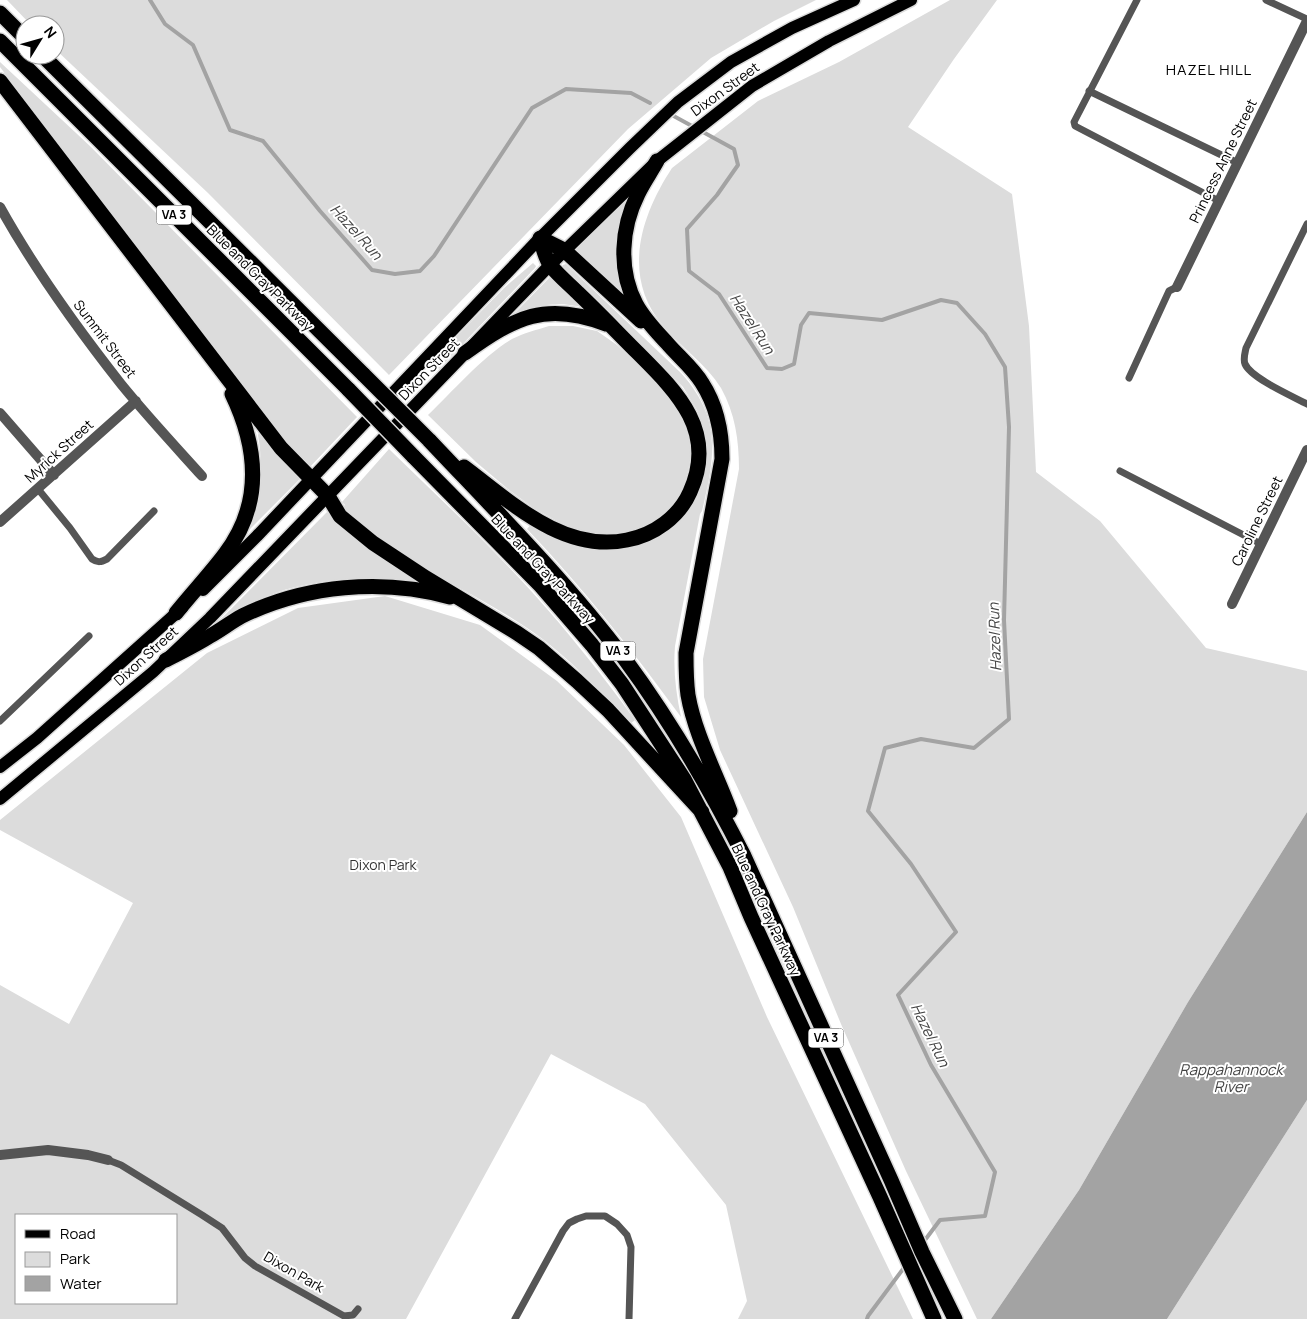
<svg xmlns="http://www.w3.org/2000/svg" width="1307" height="1319" viewBox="0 0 1307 1319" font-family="Manrope,sans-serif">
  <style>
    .green { fill: #dcdcdc; fill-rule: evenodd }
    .water { fill: #a3a3a3 }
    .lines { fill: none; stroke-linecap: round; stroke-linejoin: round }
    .stream { stroke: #a3a3a3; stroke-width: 4 }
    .primary-casing { stroke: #dbdbdb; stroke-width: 15 }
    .highway-casing { stroke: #dbdbdb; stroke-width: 18 }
    .lane { stroke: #555; stroke-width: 7 }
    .street { stroke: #555; stroke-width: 10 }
    .primary { stroke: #000; stroke-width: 12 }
    .highway { stroke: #000; stroke-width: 15 }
    .highway-bridge-casing { stroke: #dbdbdb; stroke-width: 18; stroke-linecap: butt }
    .highway-bridge { stroke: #000; stroke-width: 15 }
    .labels { text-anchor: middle; stroke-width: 4; stroke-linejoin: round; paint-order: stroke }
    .shield { fill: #fff; stroke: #4c4c4c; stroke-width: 1 }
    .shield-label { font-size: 12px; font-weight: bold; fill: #000 }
    .street-label { font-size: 14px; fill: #000; stroke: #fff }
    .park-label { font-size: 14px; fill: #333; stroke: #fff }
    .neighbourhood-label { font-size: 15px; letter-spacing: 1px; fill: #000; stroke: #fff }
    .water-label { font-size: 15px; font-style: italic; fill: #444; stroke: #fff }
  </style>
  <rect width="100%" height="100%" fill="#fff"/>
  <!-- green -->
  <path class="green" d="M7,0H816L774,21L711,58L628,129L389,375L208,193L55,49V25H31Z
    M950,0H997L954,59L908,127L1012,194L1029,326L1036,472L1100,521L1206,648L1307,671V812L1188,1002L1079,1190L991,1319H977L906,1171L841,1024L793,907L720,750L704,697L703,659L739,469C739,440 735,413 721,388C706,364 682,348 664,327C621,277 640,217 672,168L758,101L839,62Z
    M0,62L91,147L357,417L310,467L306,466L221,360L0,67Z
    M633,191L625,296L577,253L576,249Z
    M533,263L536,266L535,268L439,369L437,367L456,337L504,288Z
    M566,264L681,373C722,418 715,457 702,511L700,514L675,646C673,670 676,693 681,717C633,651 583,588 527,529L532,523L598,549L615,550L643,543L668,528L704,440L701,422L697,410L683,387L563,270V265Z
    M549,278H551L579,306C573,306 566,304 559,304C542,304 527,309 512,316Z
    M549,326H573L597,331L617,345L662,386L682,416L689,436L691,456L688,471L682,494L661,522L624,537L588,534L561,523L535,509L509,490L476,462L428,415C452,392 484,355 512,339C524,333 536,330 549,326Z
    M259,433L299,477V480L245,534C257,497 265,474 258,435Z
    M389,449C437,496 487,542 532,592C569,633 603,676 635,720L630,724C599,690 568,656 530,630C489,602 444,581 402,555C380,541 361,524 342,508L345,505L342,502Z
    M327,512L367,545L431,586C380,575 325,576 275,593C256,600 238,610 220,620Z
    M385,596L480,625L557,681L624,745L681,817L767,1017L913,1319H738L747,1301L726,1205L645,1104L551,1054L406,1319H0V985L69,1024L133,903L0,830V820L207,653L298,608ZM16,1215H176V1303H16Z
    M1307,1100V1319H1167Z"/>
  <!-- water -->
  <path class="water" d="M1307,812V1100L1167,1319H991L1079,1190L1188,1002Z"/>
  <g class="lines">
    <!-- stream -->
    <path class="stream" d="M150,0L165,24L193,45L230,130L263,141L320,211L372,270L395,274L420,271L434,256L532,108L566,89L631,93L650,103
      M670,114L734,149L738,165L717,195L687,229L689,271L719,294L767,368L782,369L794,364L801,325L809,313L882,320L941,300L957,303L985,334L1005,367L1009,427L1004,620L1009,719L974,748L921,739L885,748L868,811L911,864L956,932L898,995L931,1065L995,1172L985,1216L940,1220L922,1244
      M867,1319L868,1316L906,1265"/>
    <defs>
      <path id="primary" d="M203,590L257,536L540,238L630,148L678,102L731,62L792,28L854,0
        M0,767L37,738L182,608
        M0,799L153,672L210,618L550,265L657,161L752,86L829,41L911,0"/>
      <path id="highway" d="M0,13L25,38
        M0,41L349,390
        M42,55L364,375
        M0,81L281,448L328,496L340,516L373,543L426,578L517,633L539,648L577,681L608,710L702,812
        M657,161C651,172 643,183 638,194C621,228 618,270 636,304C644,319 656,331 667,343C678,356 693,368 702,383C717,406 722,432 722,459L686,653C686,667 686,681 688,695C695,735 716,773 730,811
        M540,238L564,250L641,321
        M465,353C515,317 546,301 606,324
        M429,440C496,511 565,580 624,658C670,720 709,787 744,856L891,1180L922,1252L955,1319
        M413,456L541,586L592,645L622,684L684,779L730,867L751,917L880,1197L934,1319
        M464,467C511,502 563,553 627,540C654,535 679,517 690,492C718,431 676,391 637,352C617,332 598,312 578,293C569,284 559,276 551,266C545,259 543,247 540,238
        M176,613C192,593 210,574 225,554C263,504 258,448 232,394
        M166,660C181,652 196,645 210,636C221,630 231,622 242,616C306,585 382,578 450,597"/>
    </defs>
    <!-- primary casing -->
    <use href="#primary" class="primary-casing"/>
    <!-- highway casing -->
    <use href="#highway" class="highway-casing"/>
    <!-- lane -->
    <path class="lane" d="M1137,0L1074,122L1075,126L1219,201
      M1266,0L1307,19
      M1089,91L1238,163
      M1307,224L1246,348C1245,353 1243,359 1245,364C1251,378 1292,396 1307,404
      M1129,378L1169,291L1177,287
      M1120,471L1261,544
      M38,489L70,528L92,559C98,563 101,562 107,559L154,511
      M0,721L89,636
      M108,1160L121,1165L202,1215L222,1228L245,1258L255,1266L344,1316L353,1315L358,1309
      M515,1319L563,1231L569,1223L577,1219L586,1216H605L617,1224L627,1235L631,1247L629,1319"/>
    <!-- street -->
    <path class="street" d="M0,207C35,270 77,328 121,384C147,416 175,446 202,476
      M1177,287L1307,21
      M0,413L54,475
      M0,522L136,401
      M1232,604L1307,450
      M0,1155L48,1150L88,1155L108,1160"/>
    <!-- primary -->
    <use href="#primary" class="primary"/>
    <!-- highway -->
    <use href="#highway" class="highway"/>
    <defs>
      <path id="highway-bridge" d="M364,375L429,440
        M349,390L413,456"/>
    </defs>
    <!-- highway-bridge casing -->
    <use href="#highway-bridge" class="highway-bridge-casing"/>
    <!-- highway-bridge -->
    <use href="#highway-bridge" class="highway-bridge"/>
  </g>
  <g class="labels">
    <!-- shield labels -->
    <g class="shield">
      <rect x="156.5" y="205.5" width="35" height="19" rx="4"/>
      <rect x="600.5" y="641.5" width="35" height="19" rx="4"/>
      <rect x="808.5" y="1028.5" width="35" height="19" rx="4"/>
    </g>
    <g class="shield-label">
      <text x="174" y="219">VA 3</text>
      <text x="618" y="655">VA 3</text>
      <text x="826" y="1042">VA 3</text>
    </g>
    <!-- street labels -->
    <g class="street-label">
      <text transform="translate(725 89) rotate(-36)" y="5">Dixon Street</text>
      <text transform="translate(1223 161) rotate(-64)" y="5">Princess Anne Street</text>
      <text transform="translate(260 278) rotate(45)" y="5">Blue and Gray Parkway</text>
      <text transform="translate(105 339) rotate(53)" y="5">Summit Street</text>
      <text transform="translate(429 369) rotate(-46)" y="5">Dixon Street</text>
      <text transform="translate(59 451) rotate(-42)" y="5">Myrick Street</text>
      <text transform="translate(1257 521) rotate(-64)" y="5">Caroline Street</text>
      <text transform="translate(543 569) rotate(47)" y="5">Blue and Gray Parkway</text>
      <text transform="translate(146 656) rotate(-42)" y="5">Dixon Street</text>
      <text transform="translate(766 910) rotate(65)" y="5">Blue and Gray Parkway</text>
      <text transform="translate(294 1272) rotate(30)" y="5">Dixon Park</text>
    </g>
    <!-- park labels -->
    <g class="park-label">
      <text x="383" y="870">Dixon Park</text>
    </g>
    <!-- neighbourhood labels -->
    <g class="neighbourhood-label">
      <text x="1209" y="75">HAZEL HILL</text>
    </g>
    <!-- water labels -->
    <g class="water-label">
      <text transform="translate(356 232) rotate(48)" y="5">Hazel Run</text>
      <text transform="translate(752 324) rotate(57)" y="5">Hazel Run</text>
      <text transform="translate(995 637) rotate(-92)" y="5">Hazel Run</text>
      <text transform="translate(930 1035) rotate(64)" y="5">Hazel Run</text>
      <text x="1231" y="1075">Rappahannock<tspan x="1231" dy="17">River</tspan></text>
    </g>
  </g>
  <!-- legend -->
  <rect x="15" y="1214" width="162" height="90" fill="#ffffff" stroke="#999999"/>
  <rect x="25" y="1230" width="25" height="8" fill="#000000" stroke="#999999"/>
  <text x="60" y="1239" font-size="15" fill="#000000">Road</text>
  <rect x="25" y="1252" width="25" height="15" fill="#dcdcdc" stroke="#999999"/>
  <text x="60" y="1264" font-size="15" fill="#000000">Park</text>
  <rect x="25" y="1276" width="25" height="15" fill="#a3a3a3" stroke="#999999"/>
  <text x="60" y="1289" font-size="15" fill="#000000">Water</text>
  <!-- north arrow -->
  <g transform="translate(40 40) rotate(53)"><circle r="24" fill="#ffffff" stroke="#999999"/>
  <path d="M0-4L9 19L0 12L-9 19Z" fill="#000000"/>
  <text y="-8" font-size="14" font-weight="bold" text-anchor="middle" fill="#000000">N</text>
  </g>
</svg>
